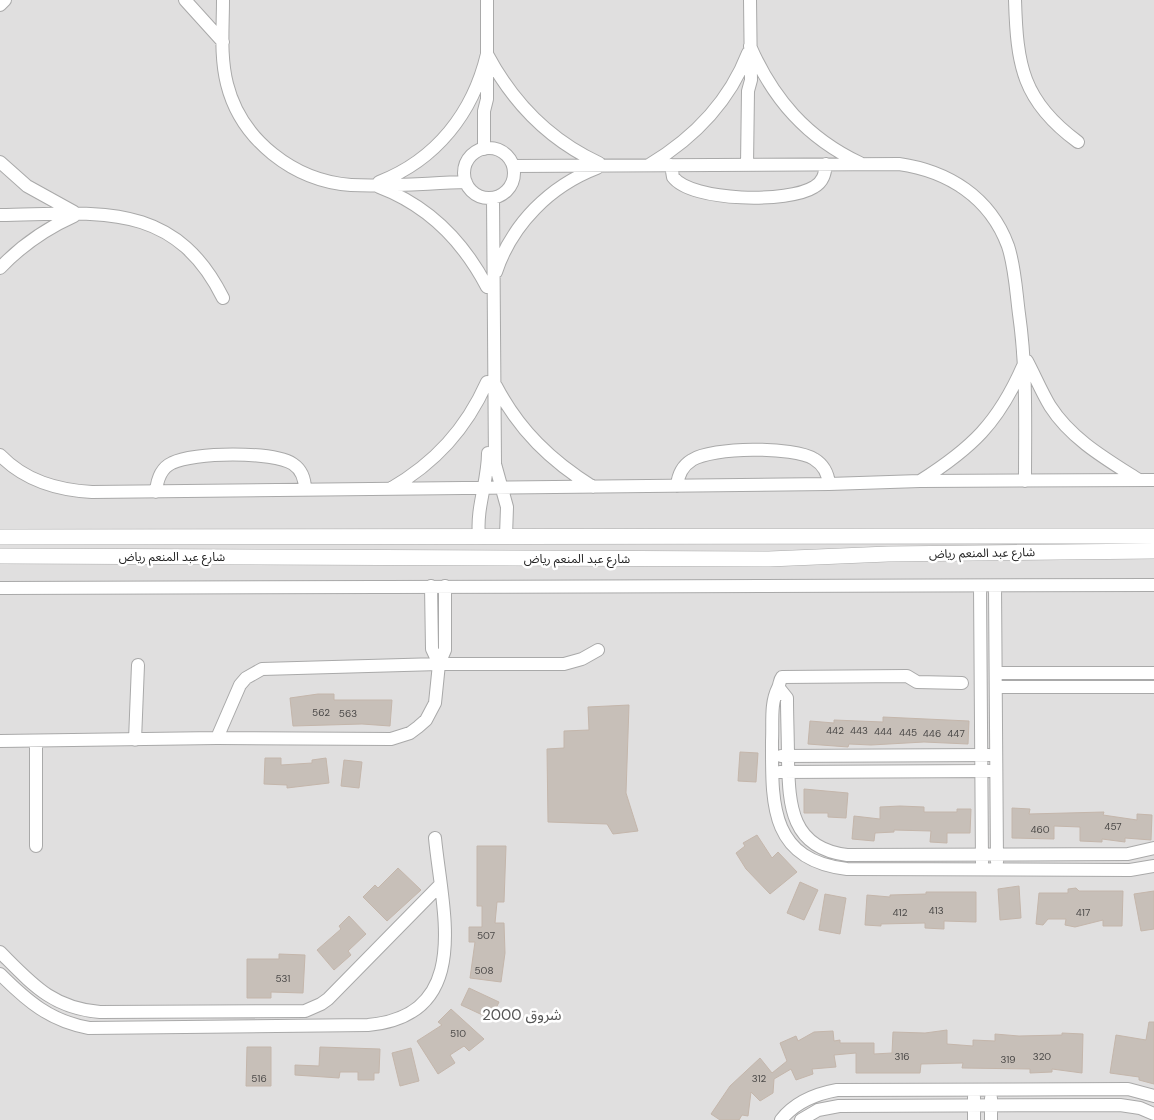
<svg xmlns="http://www.w3.org/2000/svg" width="1154" height="1120" viewBox="0 0 1154 1120" font-family="'DM Sans','Noto Sans Arabic',sans-serif">
  <style>
    .residential { fill: #e0dfdf }
    .building { fill: #c7bfb8; stroke: #c4b6ab }
    .lines { fill: none; stroke-linecap: round; stroke-linejoin: round }
    .minor-casing { stroke: #a9a9a9; stroke-width: 14 }
    .tertiary-casing { stroke: #a9a9a9; stroke-width: 16 }
    .minor { stroke: #fff; stroke-width: 12 }
    .tertiary { stroke: #fff; stroke-width: 15 }
    .labels { text-anchor: middle; stroke-width: 5; stroke-linejoin: round; paint-order: stroke }
    .number-label { font-size: 10px; fill: #4b4948 }
    .street-label { font-size: 12px; fill: #222; stroke: #fff }
    .quarter-label { font-size: 15px; fill: #555; stroke: #fff }
  </style>
  <rect width="100%" height="100%" fill="#f2efe9"/>
  <!-- residential -->
  <path class="residential" d="M0,0H1154V1120H0Z"/>
  <!-- building -->
  <path class="building" d="M318,694H334V700H392L390,726L362,724L293,726L290,698Z
    M629,705L626,793L638,831L613,834L607,824L548,822L547,749L564,748V731L589,730L588,707Z
    M883,717L969,721L968,744L924,742L871,745L849,744L848,747L808,744L810,721L834,723V720L883,722Z
    M740,752L758,753L756,782L738,781Z
    M265,758H281V765L312,763V760L326,758L329,783L287,788V785L264,784Z
    M344,760L362,762L359,788L341,786Z
    M804,789L848,793L846,818L828,817V813H804Z
    M900,806L924,807V812H957V809H971L970,833H947V843L930,842L931,831L894,830V832L875,833L874,841L852,839L854,816L880,819V807Z
    M1012,808L1030,809L1029,814L1104,812L1103,815L1137,820V814L1152,815L1151,840L1125,838V842L1102,839V842L1080,841V827L1054,826V839L1012,838Z
    M757,835L772,858L778,852L797,872L770,894L746,869L736,853L745,846L743,843Z
    M477,846H506L504,902H497L495,923H504L505,953L501,982L470,978L475,942H469V927H482V906H477Z
    M398,868L421,890L387,921L363,897L375,885L378,888Z
    M800,882L818,890L804,920L787,913Z
    M1019,886L1021,918L1000,920L998,889Z
    M1076,888L1079,891H1123L1122,926H1103V920L1075,927L1065,925L1066,919H1048L1043,925L1036,924L1039,893H1068V889Z
    M1154,891V929L1141,931L1134,894Z
    M926,892H976V922L944,921V929L925,928V923L881,924V926L865,925L867,895L890,897V895L926,894Z
    M825,894L846,898L840,934L819,930Z
    M349,916L366,934L348,951L351,955L334,970L317,950L341,929L339,926Z
    M279,954L305,955L303,993L271,992V998H247V959H279Z
    M469,988L499,1002L491,1019L461,1005Z
    M451,1009L484,1039L469,1051L464,1046L450,1055L455,1063L438,1074L417,1041L442,1025L438,1022Z
    M1149,1022H1154V1084L1139,1080V1077L1110,1073L1116,1035L1146,1040Z
    M947,1030V1044L973,1046V1040L995,1041V1034L1019,1036L1062,1035V1033L1083,1034L1082,1073L1052,1069V1072L1030,1073V1069L962,1068L963,1063L921,1064L920,1073H856V1053L834,1055L836,1067L812,1069L813,1074L796,1080L791,1069L774,1079L773,1093L760,1101L751,1092L748,1116L742,1115L739,1120H720L711,1114L730,1086L760,1058L772,1073L787,1061L780,1043L796,1036L798,1041L814,1032L833,1031L834,1041L840,1040V1043H874V1054L892,1053L893,1032L925,1033Z
    M247,1047H271V1086H246Z
    M320,1047L380,1049L379,1073H374V1080H358V1072H340L339,1078L295,1075V1065L319,1066Z
    M411,1048L419,1081L400,1086L392,1053Z"/>
  <g class="lines">
    <defs>
      <path id="minor" d="M185,0L223,42
        M223,0C223,28 220,56 227,84C241,140 294,181 351,185C389,187 428,183 466,182
        M1015,0C1017,65 1022,101 1078,142
        M0,5L5,0
        M750,46C773,99 807,138 860,163
        M487,54C513,103 549,140 599,163
        M464 173a25 25 0 1 1 50 0a25 25 0 1 1-50 0Z
        M484,149V111L487,99V0
        M0,162L27,186L74,212
        M649,165C694,138 729,102 748,53
        M671,165L673,177C692,202 789,203 814,187C823,182 825,174 826,164
        M747,165L748,91L751,80L750,0
        M513,166L899,164C948,171 990,197 1008,246C1015,267 1016,291 1019,314C1027,370 1025,424 1025,481
        M379,182C436,160 473,113 487,54
        M379,187C429,206 463,241 487,287
        M493,198L495,464L507,507L506,536
        M0,215C95,214 173,198 223,298
        M0,268C21,246 45,229 74,216
        M496,272C512,224 550,186 597,168
        M1027,361C1035,376 1041,391 1050,406C1071,439 1106,459 1139,480
        M496,386C519,430 551,461 593,487
        M0,455C25,481 57,490 92,492L829,484L920,481L1154,480
        M920,481C972,448 998,423 1023,366
        M677,486C678,475 682,466 692,460C712,447 794,446 814,459C824,465 828,474 829,484
        M390,489C435,463 466,429 487,382
        M156,492C157,480 161,468 172,463C193,452 273,451 293,464C302,470 305,479 305,490
        M479,536C476,507 488,482 488,453
        M431,586L432,649L439,664
        M980,586L982,863
        M995,586L997,862
        M0,588L1154,585
        M996,673H1154
        M962,683L917,682L907,676L782,677C779,681 780,684 778,688C770,704 773,722 772,741C772,803 769,860 847,869L1130,870L1154,866
        M996,687H1154
        M779,688L787,698C787,718 788,739 788,760C789,806 791,848 847,855L1128,854L1154,848
        M217,738L240,685L246,678L262,669L439,664H564L582,659L598,650
        M135,740L138,665
        M0,741L217,738L391,739L410,733L418,727L426,720L435,703L439,664L445,650V586
        M781,756L989,755
        M780,772L990,771
        M36,846V741
        M0,952C32,984 52,1008 100,1012L305,1011L321,1004L328,999L439,886
        M0,974C27,1001 50,1021 89,1028L368,1025C474,1015 442,911 435,838
        M974,1097V1120
        M781,1120C795,1102 815,1094 837,1090L1128,1089L1154,1096
        M801,1120L818,1110L839,1106L1120,1105L1140,1108L1154,1114
        M991,1120V1098"/>
      <path id="tertiary" d="M0,537L1154,536
        M0,556L769,559L888,554L1154,551"/>
    </defs>
    <!-- minor casing -->
    <use href="#minor" class="minor-casing"/>
    <!-- tertiary casing -->
    <use href="#tertiary" class="tertiary-casing"/>
    <!-- minor -->
    <use href="#minor" class="minor"/>
    <!-- tertiary -->
    <use href="#tertiary" class="tertiary"/>
  </g>
  <g class="labels">
    <!-- number labels -->
    <g class="number-label">
      <text x="321" y="716">562</text>
      <text x="348" y="717">563</text>
      <text x="835" y="734">442</text>
      <text x="859" y="734">443</text>
      <text x="883" y="735">444</text>
      <text x="908" y="736">445</text>
      <text x="932" y="737">446</text>
      <text x="956" y="737">447</text>
      <text x="1113" y="830">457</text>
      <text x="1040" y="833">460</text>
      <text x="936" y="914">413</text>
      <text x="900" y="916">412</text>
      <text x="1083" y="916">417</text>
      <text x="486" y="939">507</text>
      <text x="484" y="974">508</text>
      <text x="283" y="982">531</text>
      <text x="458" y="1037">510</text>
      <text x="902" y="1060">316</text>
      <text x="1042" y="1060">320</text>
      <text x="1008" y="1063">319</text>
      <text x="259" y="1082">516</text>
      <text x="759" y="1082">312</text>
    </g>
    <!-- street labels -->
    <g class="street-label">
      <text transform="translate(982 553) rotate(-1)" y="4">شارع عبد المنعم رياض</text>
      <text x="172" y="561">شارع عبد المنعم رياض</text>
      <text x="577" y="563">شارع عبد المنعم رياض</text>
    </g>
    <!-- quarter labels -->
    <g class="quarter-label">
      <text x="522" y="1020">شروق 2000</text>
    </g>
  </g>
</svg>
